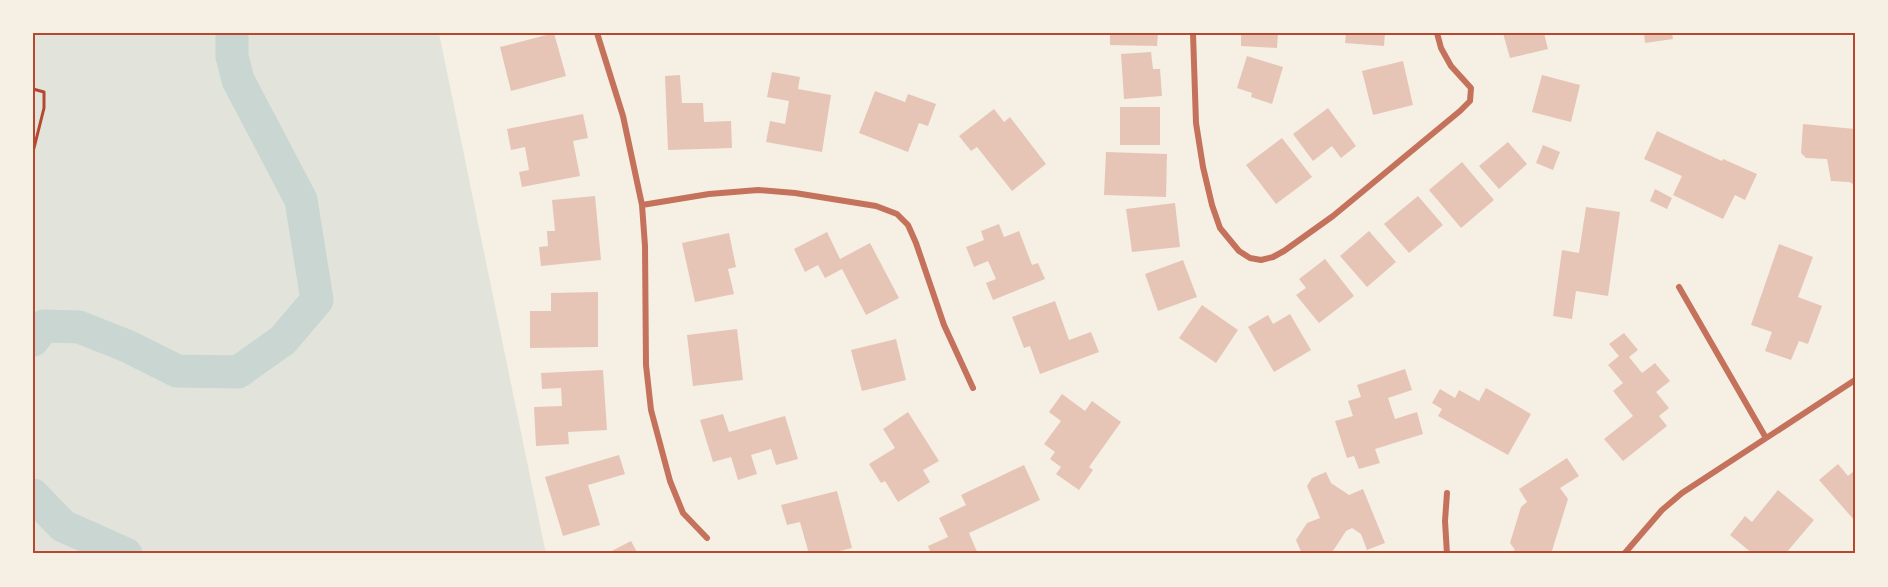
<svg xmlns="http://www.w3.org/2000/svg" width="1888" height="587" viewBox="0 0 1888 587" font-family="'Open Sans',sans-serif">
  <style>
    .green { fill: #e2e4dc }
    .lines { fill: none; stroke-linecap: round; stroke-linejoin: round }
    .river { stroke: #c9d6d2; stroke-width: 33 }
    .building { fill: #e6c5b7 }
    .path { stroke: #b5482f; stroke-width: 3 }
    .minor { stroke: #c5725c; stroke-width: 6 }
    .neatline { fill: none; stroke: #b5482f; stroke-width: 2 }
  </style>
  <rect width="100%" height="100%" fill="#f6efe4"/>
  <!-- green -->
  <path class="green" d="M33,33H439L546,554H33Z"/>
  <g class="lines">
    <!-- river -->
    <path class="river" d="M33,340L44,326L79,327L127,346L177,371L238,372L283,340L317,300L301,200L238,80L232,56V33
      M33,495L63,526L126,554"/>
  </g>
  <!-- building -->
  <path class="building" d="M554,33L566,76L511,91L500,47Z
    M1110,33H1158L1157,46L1110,45Z
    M1241,33H1278L1277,48L1241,46Z
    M1346,33H1385L1384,46L1345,43Z
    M1503,33H1544L1548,49L1510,58Z
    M1644,33H1672L1673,39L1645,43Z
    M1151,52L1153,69H1160L1162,96L1124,99L1121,54Z
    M1247,56L1283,67L1272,104L1251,97L1252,93L1237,88Z
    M1403,61L1413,105L1373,115L1362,71Z
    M772,72L800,77L798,89L831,95L822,152L766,142L770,121L785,124L789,101L767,97Z
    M680,75L682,103H703L704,122L731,121L732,148L668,150L665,76Z
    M1542,75L1580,85L1571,122L1532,112Z
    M875,91L905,102L908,94L936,104L928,126L919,123L908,152L859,133Z
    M1120,107H1160V145H1120Z
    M1328,108L1356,146L1341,158L1332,146L1313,161L1293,134Z
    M994,109L1004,122L1010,117L1046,164L1012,191L977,147L971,151L959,136Z
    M583,114L588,138L573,141L580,176L522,187L519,172L529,170L525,147L511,150L507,129Z
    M1803,124L1855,129V185L1849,182L1831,181L1827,159L1806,158L1801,153Z
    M1657,131L1722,161L1723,159L1757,174L1745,200L1735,195L1723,219L1673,195L1682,176L1644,159Z
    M1282,138L1312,177L1276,204L1246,165Z
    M1508,142L1527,164L1499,189L1479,166Z
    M1543,145L1560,152L1553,170L1536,163Z
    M1106,152L1167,154L1166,197L1104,195Z
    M1462,162L1494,200L1461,228L1429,190Z
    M1655,189L1672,198L1667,209L1650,201Z
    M595,196L601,260L541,266L539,247L548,246L547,231H555L552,200Z
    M1418,196L1443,225L1409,253L1384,224Z
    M1175,203L1180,247L1132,252L1126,209Z
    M1586,207L1620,212L1608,296L1576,291L1572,319L1553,316L1562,250L1579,253Z
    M999,224L1004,237L1019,231L1032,265L1038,263L1045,279L993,300L986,283L996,279L988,261L974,267L966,247L984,240L981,231Z
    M1369,231L1396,262L1367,287L1340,256Z
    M827,232L840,259L870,243L899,298L866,315L842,269L825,278L818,265L805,272L794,249Z
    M729,233L736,267L728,269L734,294L695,302L682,243Z
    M1779,244L1813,257L1798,297L1822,306L1808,344L1799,341L1791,360L1765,351L1772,332L1751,325Z
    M1325,259L1354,296L1319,323L1296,295L1306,288L1299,279Z
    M1183,260L1197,297L1158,311L1145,274Z
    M598,292V347L530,348V311H551V293Z
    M1055,301L1069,340L1091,332L1099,352L1040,374L1030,346L1024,348L1012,317Z
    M1202,305L1238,330L1216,363L1179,338Z
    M1290,314L1311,350L1274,372L1248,327L1268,315L1273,324Z
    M737,329L743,380L693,386L687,335Z
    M1624,333L1638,350L1629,357L1642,373L1655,363L1670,381L1656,392L1669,408L1659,416L1667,426L1623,461L1604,439L1633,416L1613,391L1623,383L1608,365L1619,356L1609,344Z
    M896,339L906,380L862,391L851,350Z
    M1405,369L1412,390L1388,398L1395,419L1417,412L1423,434L1375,449L1380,463L1359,469L1354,456L1347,458L1335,421L1353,416L1348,401L1361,397L1357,385Z
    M603,370L607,430L568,432L569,444L536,446L534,407L562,406L561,388L542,389L541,373Z
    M1486,388L1531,414L1508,455L1438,416L1442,409L1432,403L1440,389L1455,398L1459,390L1479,401Z
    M1062,394L1085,411L1092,401L1121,422L1089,467L1093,470L1079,490L1056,474L1061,467L1050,459L1055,452L1044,444L1061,421L1049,412Z
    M908,412L939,461L923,470L930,482L898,502L885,481L881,483L869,464L895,448L883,429Z
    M723,414L729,432L785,416L798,459L776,465L771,449L751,455L757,474L738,480L731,457L713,462L700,420Z
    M619,455L625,474L588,485L600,525L563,536L545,477Z
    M1567,458L1579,476L1560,488L1568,499L1551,554H1508L1515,550L1510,543L1521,507L1527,502L1519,489Z
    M1838,464L1848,476L1855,470V521L1819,480Z
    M1024,465L1040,500L969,533L978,554H931L928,546L948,537L939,518L966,505L961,495Z
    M1326,472L1331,483L1349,495L1363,489L1385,543L1367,550L1361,534L1352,528L1346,531L1331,554H1302L1296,540L1307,523L1320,518L1307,486L1312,478Z
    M1778,490L1814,520L1786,553L1788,554H1753L1730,535L1745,516L1752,522Z
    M837,491L852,548L827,554H809L800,522L787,525L781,505Z
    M631,541L638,554H606Z"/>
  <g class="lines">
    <!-- path -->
    <path class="path" d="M33,89L44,92V108L33,152"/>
    <!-- minor -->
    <path class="minor" d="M597,33L623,116L642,205L645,246L646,365L651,410L670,481L683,513L707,538
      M1193,33L1196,123L1203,167L1212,205L1220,228L1239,251L1250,258L1261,260L1273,257L1284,251L1333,216L1460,111L1470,101L1471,88L1451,66L1441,48L1437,33
      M642,205L709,194L758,190L795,193L876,206L897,214L908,225L916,243L944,325L973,388
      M1679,287L1766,438
      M1447,554L1445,521L1447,493
      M1624,554L1662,510L1682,493L1855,380"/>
  </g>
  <!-- border -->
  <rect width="1888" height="587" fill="none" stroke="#f6efe4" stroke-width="69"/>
  <rect x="34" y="34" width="1820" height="518" class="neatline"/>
</svg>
